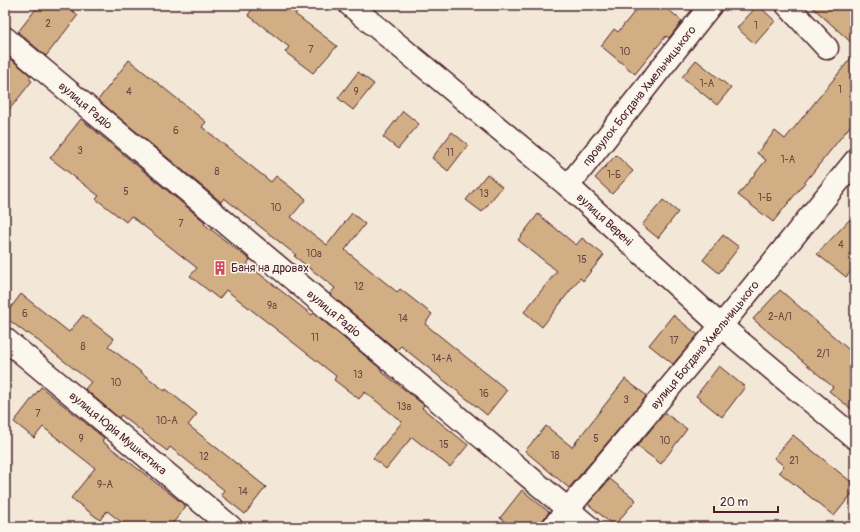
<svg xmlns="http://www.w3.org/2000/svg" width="860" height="532" viewBox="0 0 860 532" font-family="Pangolin,sans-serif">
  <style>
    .building { fill: #d1ae84; stroke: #4a1f2b }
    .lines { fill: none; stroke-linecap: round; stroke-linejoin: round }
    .minor-casing { stroke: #4a1f2b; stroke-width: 25 }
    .minor { stroke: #fbf7ec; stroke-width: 22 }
    .labels { text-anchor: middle; stroke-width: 3; stroke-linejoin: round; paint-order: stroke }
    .number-label { font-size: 10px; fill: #6c4341 }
    .street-label { font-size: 12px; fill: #4a1f2b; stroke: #fbf7ec }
    .poi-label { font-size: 12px; fill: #4a1f2b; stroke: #fbf7ec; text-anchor: start }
  </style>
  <rect width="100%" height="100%" fill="#f3e8d7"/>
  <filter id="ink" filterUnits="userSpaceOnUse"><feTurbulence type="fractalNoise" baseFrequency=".025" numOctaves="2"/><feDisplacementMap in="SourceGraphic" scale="8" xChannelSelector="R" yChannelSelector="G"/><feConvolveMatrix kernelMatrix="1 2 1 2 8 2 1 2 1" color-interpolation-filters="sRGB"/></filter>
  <g filter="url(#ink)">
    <!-- building -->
    <path class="building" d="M39,5H65L78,15L46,56L18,32Z
      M255,5H303L295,14L337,46L313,73L285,52L289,47L248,15Z
      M640,5H663L682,21L669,38L666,36L635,74L601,46L614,29L618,32Z
      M758,5L775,21L755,44L737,28Z
      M810,5H855V46Z
      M855,53V120L773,222L738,195L766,160L757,153L775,131L785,139Z
      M5,54L31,76L29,79L32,81L5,115Z
      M129,60L206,122L202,127L271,182L276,176L306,199L291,217L327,245L352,213L365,224L345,250L397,292L400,289L432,314L425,324L507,390L487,415L401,346L397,350L330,294L335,288L294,256L296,255L224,198L221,202L98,100Z
      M696,60L731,88L717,105L682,77Z
      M358,72L374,84L353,110L338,98Z
      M403,111L419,124L398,149L383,137Z
      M81,119L205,222L204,224L250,260L247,264L312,315L314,313L315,314L382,370L381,371L424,405L422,408L468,445L450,467L412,437L386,469L373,458L402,422L365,392L359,399L334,380L336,376L226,290L219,299L190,276L197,268L131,216L126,222L96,199L99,196L50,158Z
      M452,132L468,145L448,171L432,158Z
      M616,155L633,171L612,194L595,178Z
      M487,174L502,187L482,212L466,200Z
      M663,200L678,212L658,238L642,225Z
      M538,214L576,245L582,238L604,255L583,281L580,278L542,327L524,312L557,271L518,240Z
      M855,214V267L846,277L817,254Z
      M723,235L739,247L719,273L703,260Z
      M780,290L855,355V412L829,391L833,387L753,319Z
      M21,294L69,332L83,315L114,339L108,346L165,391L166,389L197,414L188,425L266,487L245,514L221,495L224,490L170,447L167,451L121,415L119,418L85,389L91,382L28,333L27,334L5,317V315Z
      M673,315L698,335L673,364L649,345Z
      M719,366L745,387L722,417L696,396Z
      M625,379L646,395L645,398L569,488L525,451L546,426L572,447Z
      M41,387L104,438L102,441L186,506L170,527H128L107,511L100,520L71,498L95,468L43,427L34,438L14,422Z
      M665,413L687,429L661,464L637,446Z
      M793,435L855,485V490L834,516L779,472L784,466L774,458Z
      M610,479L636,500L614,526L588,504Z
      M522,490L549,512L537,527H512L500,518Z"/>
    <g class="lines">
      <defs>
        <g id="minor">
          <path id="s1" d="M350,5L568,186L721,326L855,438"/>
          <path d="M787,5L827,48"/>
          <path id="s2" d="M5,38L589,527"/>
          <path id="s3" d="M568,186L711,5"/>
          <path id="s4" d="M5,339L231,527"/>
          <path id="s5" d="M553,527L721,326L855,161"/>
        </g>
      </defs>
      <!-- minor casing -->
      <use href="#minor" class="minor-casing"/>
      <!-- minor -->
      <use href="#minor" class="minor"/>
    </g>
  </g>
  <!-- icons -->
  <defs>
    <symbol id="building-bare" viewBox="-9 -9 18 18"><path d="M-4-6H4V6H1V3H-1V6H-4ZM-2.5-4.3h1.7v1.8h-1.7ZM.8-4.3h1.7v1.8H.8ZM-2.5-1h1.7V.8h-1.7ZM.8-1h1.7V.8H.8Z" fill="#d1495b" stroke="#fbf7ec" stroke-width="2.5" paint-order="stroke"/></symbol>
  </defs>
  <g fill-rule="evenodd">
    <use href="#building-bare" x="210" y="258" width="20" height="20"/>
  </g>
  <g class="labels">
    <!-- number labels -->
    <g class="number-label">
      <text x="48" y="27">2</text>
      <text x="756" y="29">1</text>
      <text x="311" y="53">7</text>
      <text x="625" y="55">10</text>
      <text x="707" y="87">1-А</text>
      <text x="840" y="93">1</text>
      <text x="129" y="95">4</text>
      <text x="356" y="95">9</text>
      <text x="176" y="134">6</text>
      <text x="80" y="154">3</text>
      <text x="450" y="156">11</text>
      <text x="788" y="163">1-А</text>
      <text x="217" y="175">8</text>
      <text x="614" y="178">1-Б</text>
      <text x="126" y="195">5</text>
      <text x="484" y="197">13</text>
      <text x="765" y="201">1-Б</text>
      <text x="276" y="211">10</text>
      <text x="181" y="227">7</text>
      <text x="841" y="248">4</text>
      <text x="314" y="257">10а</text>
      <text x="582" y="263">15</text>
      <text x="359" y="290">12</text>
      <text x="272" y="309">9а</text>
      <text x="25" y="317">6</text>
      <text x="780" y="320">2-А/1</text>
      <text x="403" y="322">14</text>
      <text x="315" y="341">11</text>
      <text x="674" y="344">17</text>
      <text x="83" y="350">8</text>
      <text x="823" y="357">2/1</text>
      <text x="442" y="362">14-А</text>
      <text x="358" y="378">13</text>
      <text x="116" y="386">10</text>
      <text x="484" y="397">16</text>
      <text x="626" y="403">3</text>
      <text x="404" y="410">13а</text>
      <text x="38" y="417">7</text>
      <text x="167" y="424">10-А</text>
      <text x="81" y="442">9</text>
      <text x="596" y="442">5</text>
      <text x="665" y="444">10</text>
      <text x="444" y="448">15</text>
      <text x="555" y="459">18</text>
      <text x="204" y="460">12</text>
      <text x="794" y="464">21</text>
      <text x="105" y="488">9-А</text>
      <text x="243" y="495">14</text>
    </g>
    <!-- street labels -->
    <g class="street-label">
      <text dy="4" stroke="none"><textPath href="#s3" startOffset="115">провулок Богдана Хмельницького</textPath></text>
      <text dy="4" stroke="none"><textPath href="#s2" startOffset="105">вулиця Радіо</textPath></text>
      <text dy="4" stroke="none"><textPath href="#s1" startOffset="333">вулиця Верені</textPath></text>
      <text dy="4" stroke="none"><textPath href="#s2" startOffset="429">вулиця Радіо</textPath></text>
      <text dy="4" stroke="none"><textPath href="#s5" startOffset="237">вулиця Богдана Хмельницького</textPath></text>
      <text dy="4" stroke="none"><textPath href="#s4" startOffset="147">вулиця Юрія Мушкетика</textPath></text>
    </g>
    <!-- poi labels -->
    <g class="poi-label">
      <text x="231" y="272">Баня на дровах</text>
    </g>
  </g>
  <!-- margin -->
  <rect width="860" height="532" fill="none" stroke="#fbf7ec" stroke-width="20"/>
  <rect x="10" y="10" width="840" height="512" fill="none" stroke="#4a1f2b" stroke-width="1.5" filter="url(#ink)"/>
  <!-- scale -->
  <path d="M714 506v6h64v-6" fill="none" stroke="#4a1f2b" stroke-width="2"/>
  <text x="720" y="506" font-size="12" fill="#4a1f2b" stroke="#fbf7ec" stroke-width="3" paint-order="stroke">20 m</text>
</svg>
